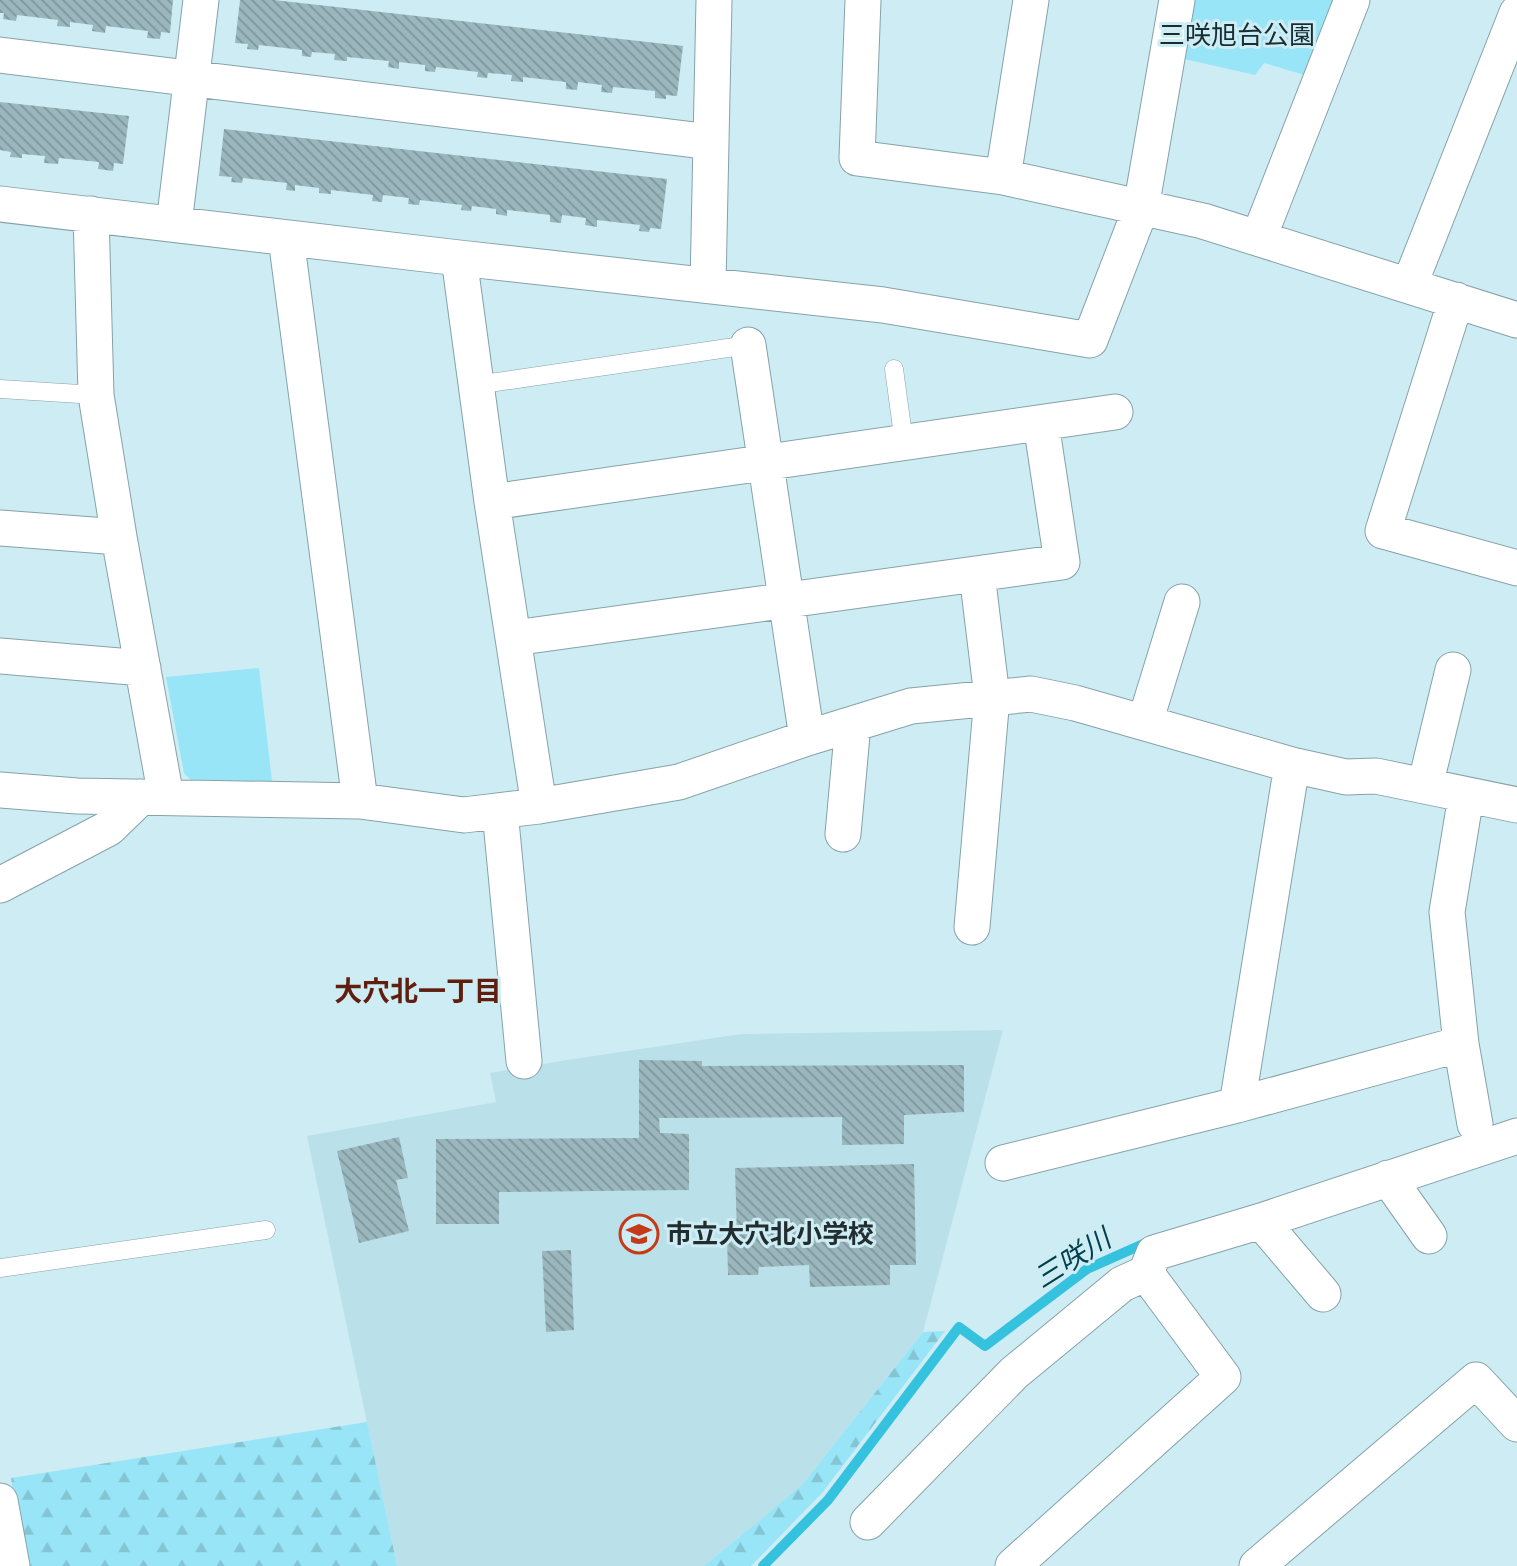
<svg xmlns="http://www.w3.org/2000/svg" width="1517" height="1566" viewBox="0 0 1517 1566" font-family="Signika,'Noto Sans JP',sans-serif">
  <style>
    .built { fill: #bae1ea }
    .forest { fill: url(#forest-firs) }
    .park { fill: #99e5f8 }
    .lines { fill: none; stroke-linecap: round; stroke-linejoin: round }
    .stream { stroke: #35c2df; stroke-width: 10 }
    .building { fill: url(#building-back-hatch) }
    .service-casing { stroke: #86a2a9; stroke-width: 19 }
    .minor-casing { stroke: #86a2a9; stroke-width: 37 }
    .service { stroke: #fff; stroke-width: 18 }
    .minor { stroke: #fff; stroke-width: 35 }
    .labels { text-anchor: middle; stroke-width: 6; stroke-linejoin: round; paint-order: stroke }
    .park-label { font-size: 26px; fill: #162d32; stroke: #ceecf3 }
    .poi-label { font-size: 26px; font-weight: bold; fill: #222d30; stroke: #ceecf3; text-anchor: start }
    .neighbourhood-label { font-size: 28px; font-weight: bold; fill: #601e0e; stroke: #ceecf3 }
    .water-label { font-size: 28px; font-style: italic; fill: #00404c; stroke: #ceecf3 }
  </style>
  <defs>
    <pattern id="forest-firs" width="22" height="20" patternUnits="userSpaceOnUse" patternTransform="scale(1.75)"><rect width="22" height="20" fill="#99e5f8"/><path d="M5 1l3.5 6h-7zM16 11l3.5 6h-7z" fill="#84c5d5"/></pattern>
    <pattern id="building-back-hatch" width="6" height="6" patternUnits="userSpaceOnUse" patternTransform="scale(1.75)"><rect width="6" height="6" fill="#9bb7be"/><path d="M-1 5l2 2M0 0l6 6M5-1l2 2" fill="none" stroke="#7e959b"/></pattern>
  </defs>
  <rect width="100%" height="100%" fill="#ceecf3"/>
  <!-- built -->
  <path class="built" d="M1003,1030L923,1332L802,1485L704,1566H397L307,1136L496,1102L490,1073L567,1060L741,1034Z"/>
  <!-- forest -->
  <path class="forest" d="M945,1331L822,1493L751,1566H704L802,1485L923,1332Z
    M367,1422L397,1566H24L11,1478Z"/>
  <!-- park -->
  <path class="park" d="M1190,0H1339L1308,76L1264,63L1255,75L1180,58Z
    M259,668L272,781L193,782L184,773L166,677Z"/>
  <g class="lines">
    <!-- stream -->
    <path class="stream" d="M763,1566L828,1500L959,1327L985,1346L1087,1269L1150,1241"/>
  </g>
  <!-- building -->
  <path class="building" d="M0,0H173L170,33L161,32L160,39L147,38L148,31L106,26L105,33L92,31L93,25L70,22V27L57,26L58,20L17,15L16,21L3,19L4,13H0Z
    M240,0H274L683,46L677,96L666,95V99L655,98V91L613,87L612,93L601,92L602,85L578,82L577,90L566,89V82L523,77V82L511,81L512,75L488,73L487,78L477,77L478,72L436,67L435,72L425,71V65L399,62V69L388,67L389,61L347,57V61L334,60L335,54L312,52L311,57L302,56V50L259,45L258,50L247,49L248,44L235,43Z
    M0,102L129,116L123,164L114,163L113,171L98,169L99,162L59,158L58,164L44,163L45,156L22,154V158L10,157L11,152L0,150Z
    M224,129L667,179L661,229L650,228L649,232L639,231L640,225L597,220V227L585,225L586,218L562,215L561,223L550,222V215L507,210V216L496,214V209L472,206L471,211L461,210L462,205L420,200L419,205L408,204L409,198L383,195L382,202L372,201L373,195L331,190V194L319,193V188L295,185V191L286,190L287,183L243,178L242,183L231,182L232,177L219,176Z
    M639,1060L702,1061V1066L964,1065V1112L904,1115V1144L842,1145V1117L659,1118L660,1133L689,1134V1190L499,1192V1224H436V1139L639,1138Z
    M399,1137L408,1178L396,1180L409,1231L359,1243L337,1151Z
    M914,1164L916,1265H890V1285L810,1287L809,1265L759,1267L758,1275H728L727,1236H737L735,1168Z
    M571,1250L574,1330L546,1332L542,1251Z"/>
  <g class="lines">
    <defs>
      <path id="service" d="M894,369L904,443
        M476,385L748,345
        M0,389L96,395
        M0,1268L266,1230"/>
      <path id="minor" d="M863,0L857,158L1003,177L1203,221L1517,320
        M0,55L711,142
        M1003,177L1031,0
        M0,204L459,258L883,305L1090,340L1141,208L1177,0
        M91,214L96,395L119,537L166,797
        M174,224L201,0
        M1259,237L1352,0
        M286,238L360,801
        M459,258L492,502L539,806
        M708,285L714,0
        M1409,286L1517,13
        M1456,300L1383,531L1517,568
        M748,345L807,738
        M492,502L1115,412
        M0,528L119,537
        M514,638L1062,562L1041,423
        M0,656L143,668
        M1145,722L1182,602
        M1425,786L1453,670
        M0,790L77,796L360,801L464,815L539,806L679,782L807,738L911,706L1031,694L1075,703L1292,765L1346,777L1376,776L1517,805
        M1466,796L1447,912L1461,1044L1475,1124
        M500,811L524,1061
        M843,834L853,724
        M0,885L109,828L141,797
        M972,927L992,697L977,574
        M1237,1105L1292,765
        M1003,1163L1237,1105L1461,1044
        M1388,1178L1429,1236
        M1261,1221L1323,1294
        M0,1501L12,1566
        M868,1522L1014,1373L1122,1284L1146,1273
        M1013,1566L1223,1377L1146,1273L1154,1253L1261,1221L1517,1136
        M1257,1566L1476,1380L1517,1424"/>
    </defs>
    <!-- service casing -->
    <use href="#service" class="service-casing"/>
    <!-- minor casing -->
    <use href="#minor" class="minor-casing"/>
    <!-- service -->
    <use href="#service" class="service"/>
    <!-- minor -->
    <use href="#minor" class="minor"/>
  </g>
  <!-- icons -->
  <defs>
    <symbol id="school-ring" viewBox="-11 -11 22 22"><circle r="9.5" fill="#ceecf3" stroke="#c53b18" stroke-width="1.5"/><path d="M0-5L7-2L0 1L-7-2ZM-4 1L0 2.5L4 1V4Q0 6-4 4Z" fill="#c53b18"/></symbol>
  </defs>
  <g fill-rule="evenodd">
    <use href="#school-ring" x="617" y="1212" width="44" height="44"/>
  </g>
  <g class="labels">
    <!-- park labels -->
    <g class="park-label">
      <text x="1237" y="44">三咲旭台公園</text>
    </g>
    <!-- poi labels -->
    <g class="poi-label">
      <text x="666" y="1243">市立大穴北小学校</text>
    </g>
    <!-- neighbourhood labels -->
    <g class="neighbourhood-label">
      <text x="418" y="1001">大穴北一丁目</text>
    </g>
    <!-- water labels -->
    <g class="water-label">
      <text transform="translate(1072 1258) rotate(-32)" y="10">三咲川</text>
    </g>
  </g>
</svg>
